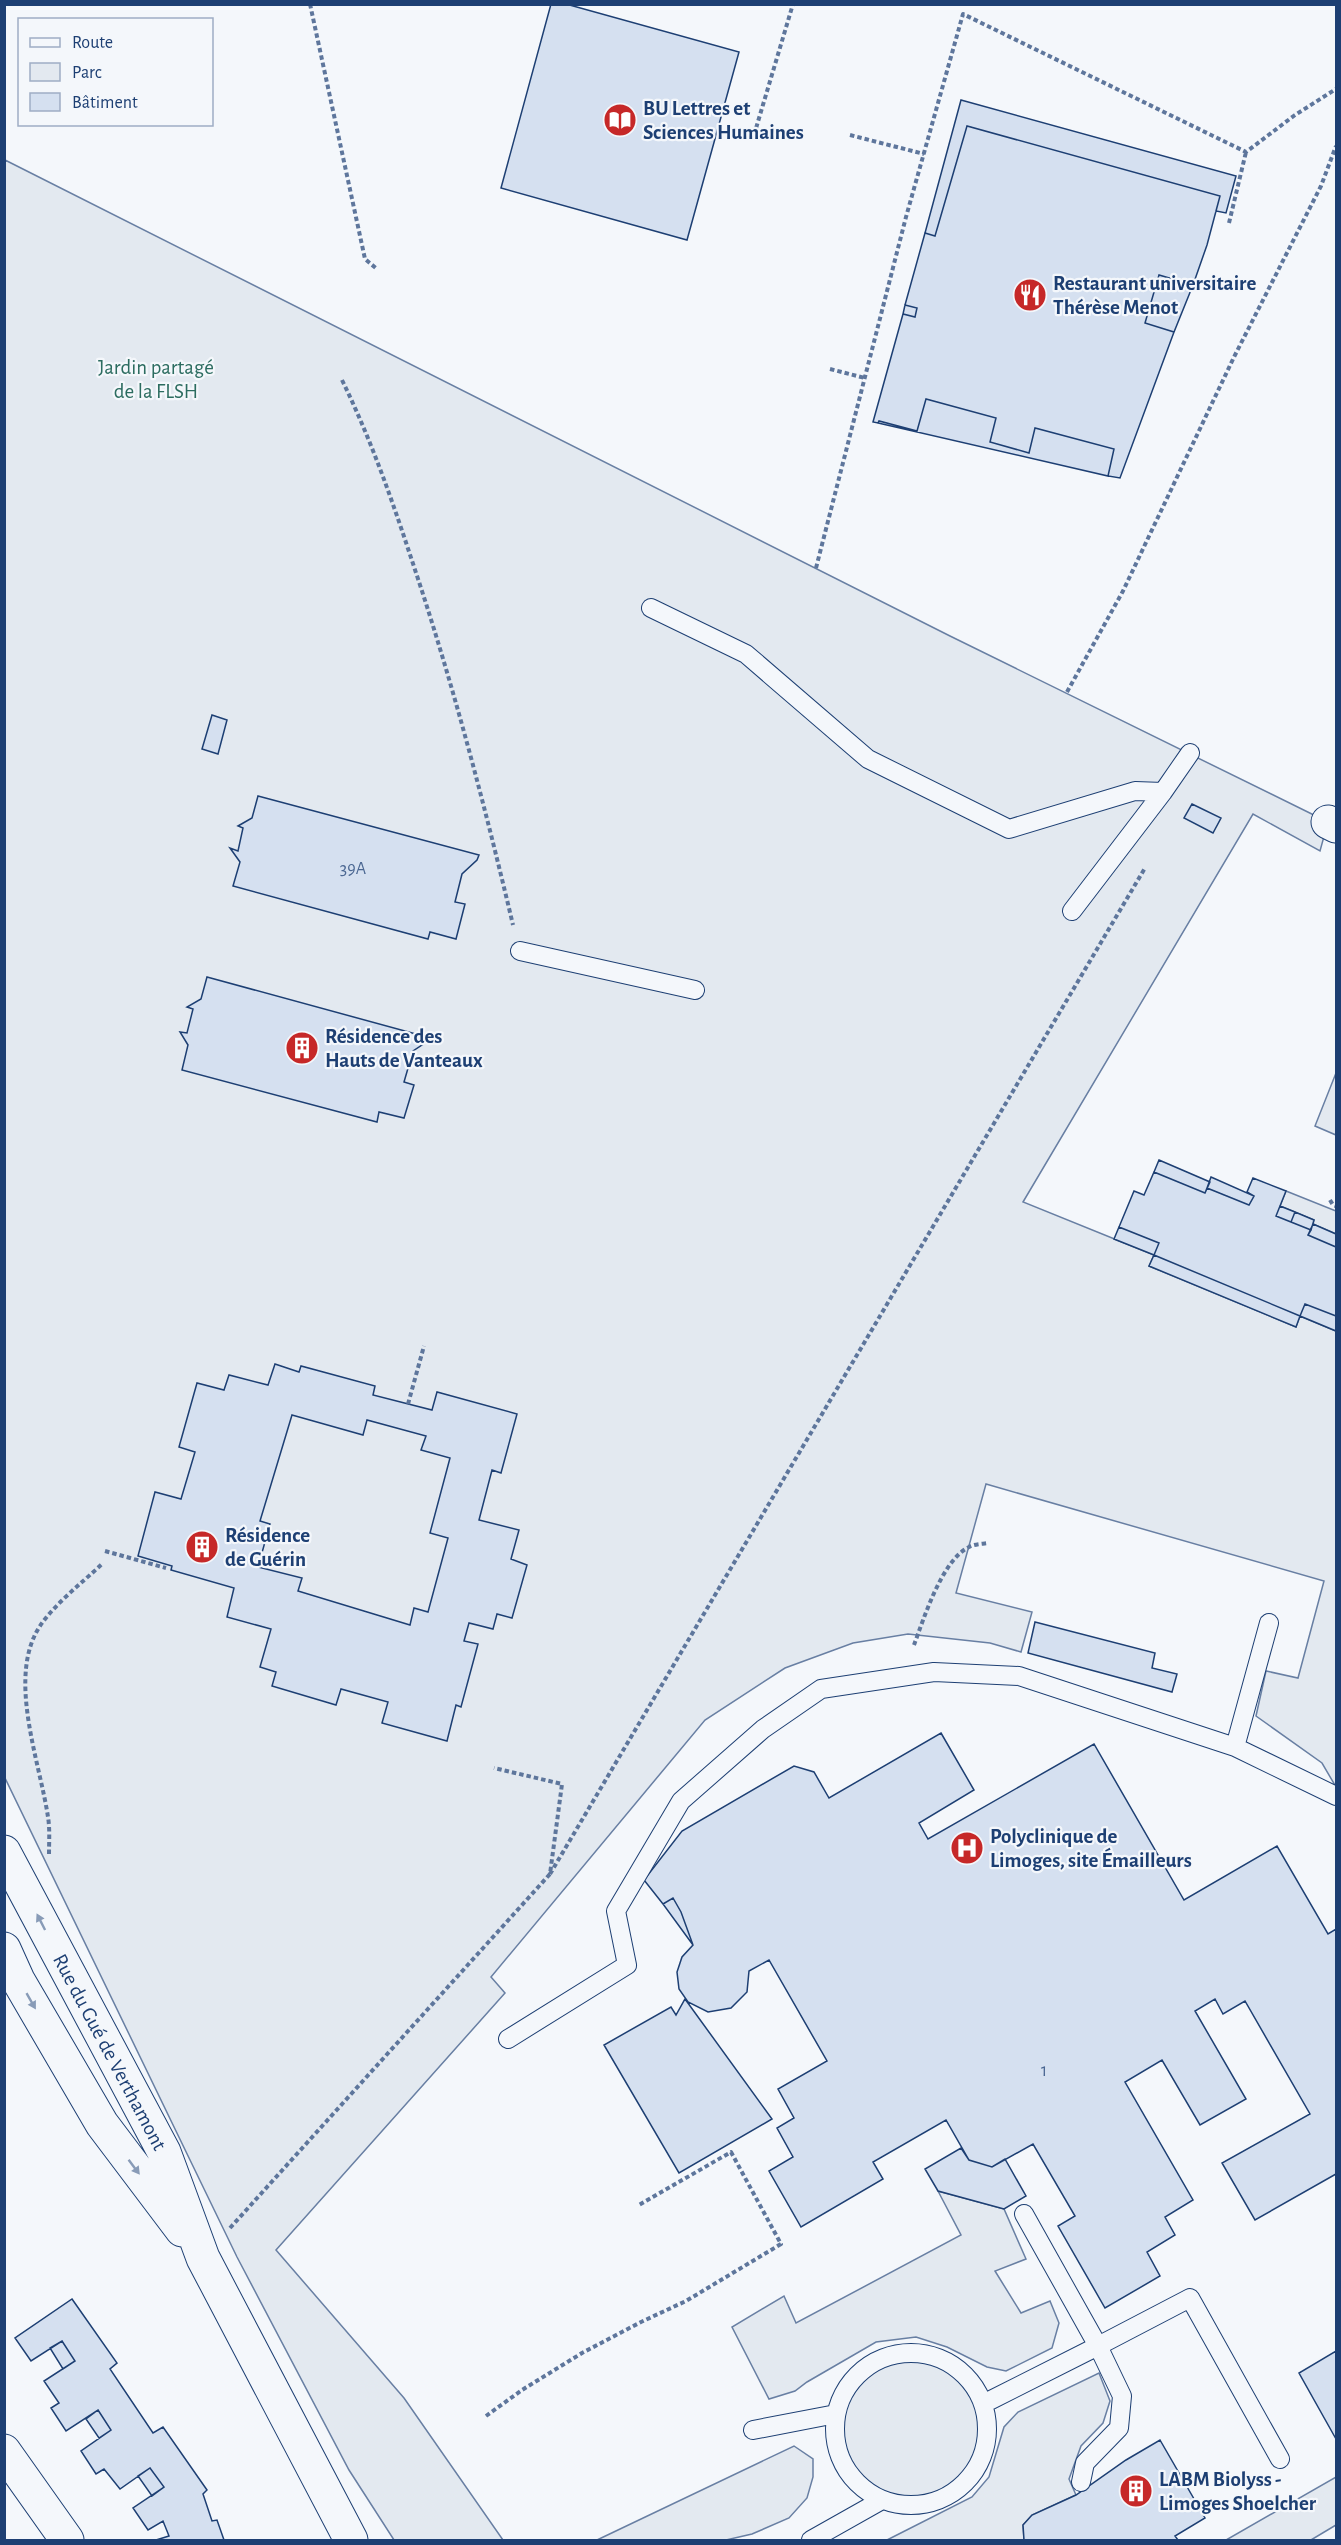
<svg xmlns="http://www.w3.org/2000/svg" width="1341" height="2545" viewBox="0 0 1341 2545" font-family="'Alegreya Sans',sans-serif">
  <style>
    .green { fill: #e3e9f0; stroke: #687fa3; stroke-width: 1.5 }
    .building { fill: #d5e0f0; stroke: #1d3f73; stroke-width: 1.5; fill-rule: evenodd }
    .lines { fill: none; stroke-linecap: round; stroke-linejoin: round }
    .lane-casing { stroke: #1d3f73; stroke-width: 20 }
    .street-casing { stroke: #1d3f73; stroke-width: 35 }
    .secondary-casing { stroke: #1d3f73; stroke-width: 35 }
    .path { stroke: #5e769c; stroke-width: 4; stroke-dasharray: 4.5 3; stroke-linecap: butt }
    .lane { stroke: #f4f7fb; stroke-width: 18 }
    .street { stroke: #f4f7fb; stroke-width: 33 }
    .secondary { stroke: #f4f7fb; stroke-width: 33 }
    .oneway { fill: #889bb7 }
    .labels { text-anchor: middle; stroke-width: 4.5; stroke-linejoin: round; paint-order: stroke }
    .number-label { font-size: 18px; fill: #4b6792 }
    .poi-label { font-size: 21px; font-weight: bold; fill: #1d3f73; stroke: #f4f7fb; text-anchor: start }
    .park-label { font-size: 21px; fill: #2c6c60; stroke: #f4f7fb }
    .street-label { font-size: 21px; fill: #1d3f73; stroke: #f4f7fb }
  </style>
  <rect width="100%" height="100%" fill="#f4f7fb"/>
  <!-- green -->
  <path class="green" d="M5,160L950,636L1328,822L1320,851L1253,814L1023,1202L1154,1255L1149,1266L1296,1327L1300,1316L1336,1331V1787L1322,1763L1256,1716L1266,1671L1298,1678L1324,1581L986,1484L956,1593L1032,1612L1021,1652L990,1643L908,1634L853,1643L785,1668L705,1720L491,1977L505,1993L276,2250L404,2398L503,2540H394L349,2470L237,2257L5,1778Z
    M1336,1073V1135L1315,1126Z
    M1286,1191L1336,1211V1234L1313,1224L1314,1220L1280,1206Z
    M938,2191L1004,2209L1026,2259L995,2271L1021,2313L1050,2301L1059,2323L1052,2348L1006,2371L987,2367L947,2347L916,2337L876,2342L807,2382L795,2391L769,2399L732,2327L784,2296L796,2323L961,2235Z
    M835 2429a76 76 0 1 1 152 0a76 76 0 1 1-152 0Z
    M1099,2373L1110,2401L1103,2423L1081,2446L1069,2479L1076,2495L1032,2515L1023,2525L1024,2540H887L972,2497L989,2477L1004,2427L1018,2412Z
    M794,2446L813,2459V2477L807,2498L789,2518L752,2534L726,2540H597Z
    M1336,2477V2525L1311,2540H1226Z"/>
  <!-- building -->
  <path class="building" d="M551,4H566L739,52L687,240L501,188Z
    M961,100L1236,176L1226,213L1216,211L1220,196L967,126L935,236L925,233Z
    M967,126L1220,196L1207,245L1193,285L1159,275L1145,323L1174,332L1120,478L1108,476L1114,449L1035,428L1029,453L990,442L996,418L926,399L917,431L879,421L878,423L873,422L903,314L915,317L917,308L905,305L925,233L935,236Z
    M1159,275L1193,285L1174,332L1145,323Z
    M905,305L917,308L915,317L903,314Z
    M926,399L996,418L990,442L1029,453L1035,428L1114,449L1108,476L878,423L879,421L917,431Z
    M212,715L227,720L218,754L202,749Z
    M258,796L479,855L477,860L462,874L455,902L465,904L456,939L430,932L428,939L233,886L240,862L230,848L238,851L243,828L238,826L252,818Z
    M1192,804L1221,818L1213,833L1184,818Z
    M207,977L427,1037L425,1043L413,1051L404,1082L414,1085L404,1118L379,1112L377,1122L182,1070L188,1045L180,1032L187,1033L193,1009L187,1007L201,999Z
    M1159,1160L1210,1182L1205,1193L1154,1172Z
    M1154,1172L1205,1193L1207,1188L1249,1205L1254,1196L1247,1192L1253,1178L1286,1191L1276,1216L1311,1230L1308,1235L1336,1247V1316L1305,1304L1300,1316L1154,1255L1159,1243L1119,1227L1134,1191L1144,1195Z
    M1211,1177L1254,1196L1249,1205L1207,1188Z
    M1280,1206L1295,1212L1291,1222L1276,1216Z
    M1295,1212L1314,1220L1311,1230L1291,1222Z
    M1313,1224L1336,1234V1247L1308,1235Z
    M1119,1227L1159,1243L1154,1255L1114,1239Z
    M1154,1255L1300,1316L1296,1327L1149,1266Z
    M1305,1304L1336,1316V1331L1300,1316Z
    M275,1364L299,1372L301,1366L375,1386L373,1395L432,1410L437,1392L517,1414L501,1473L492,1470L479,1520L519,1530L511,1559L527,1565L512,1618L497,1614L493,1629L469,1623L464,1641L478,1644L461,1707L456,1705L447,1741L382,1723L388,1702L341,1689L336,1705L272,1686L276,1672L260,1667L271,1629L227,1617L234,1588L171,1570L172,1566L138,1556L155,1492L181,1499L195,1452L179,1447L197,1383L224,1390L229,1375L268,1385ZM292,1415L363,1435L367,1420L426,1436L421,1450L450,1458L430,1533L448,1538L428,1612L414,1608L410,1625L298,1591L302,1578L258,1567L270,1524L260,1521Z
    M1035,1622L1155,1653L1152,1668L1177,1674L1172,1692L1028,1653Z
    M941,1733L974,1790L919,1823L928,1839L1094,1744L1184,1900L1277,1846L1328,1934L1336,1929V2174L1255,2220L1222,2163L1310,2114L1245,2001L1223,2014L1215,1999L1195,2011L1246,2099L1200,2125L1162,2060L1125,2082L1193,2200L1165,2217L1175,2235L1147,2252L1160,2276L1105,2308L1058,2226L1075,2216L1033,2144L992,2167L969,2160L946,2120L873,2162L883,2179L801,2227L769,2171L793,2157L777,2128L794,2118L778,2089L827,2061L769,1960L749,1971L747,1992L731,2008L708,2012L688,2002L679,1989L677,1972L682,1957L693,1945L681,1912L673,1898L663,1904L644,1880L682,1831L794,1766L814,1772L829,1798Z
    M673,1898L681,1912L693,1945L663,1904Z
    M685,1999L772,2119L679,2173L604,2045L671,2007L676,2015Z
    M961,2148L969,2160L992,2167L1005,2159L1026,2196L1004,2209L938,2191L925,2169Z
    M72,2299L117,2363L110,2369L153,2433L163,2427L207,2490L203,2494L212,2521L217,2520L224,2540H156L169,2536L163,2521L148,2530L133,2508L164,2487L150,2468L120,2489L104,2469L96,2474L81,2451L111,2430L98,2410L66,2431L51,2408L59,2403L44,2381L75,2361L62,2341L31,2361L15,2338Z
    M62,2341L75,2361L63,2369L50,2348Z
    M1336,2351V2439L1299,2373Z
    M98,2410L111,2430L99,2438L86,2419Z
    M1160,2440L1205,2518L1175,2536L1178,2540H1024L1023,2525L1032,2515L1076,2495L1126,2460Z
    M150,2468L164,2487L152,2496L138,2476Z"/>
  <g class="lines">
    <defs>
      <path id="lane" d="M651,608L746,654L868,759L1009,829L1135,791L1163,792L1190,753
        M1072,911L1163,792
        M520,951L695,990
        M1235,1747L1336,1796
        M508,2039L627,1965L616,1911L681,1801L763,1729L821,1689L934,1672L1019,1676L1235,1747L1269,1623
        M1024,2214L1098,2346L1190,2298L1280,2459
        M835 2429a76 76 0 1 1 152 0a76 76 0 1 1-152 0Z
        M983,2404L1098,2346L1122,2396L1119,2428L1085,2463L1081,2482
        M753,2430L836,2414
        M811,2540L882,2500"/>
      <path id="street" d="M1328,822L1336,826
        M4,2451L67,2540"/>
      <path id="secondary" d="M4,1852L164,2152L203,2258L351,2540
        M4,1949L18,1980L102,2124L182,2230"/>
    </defs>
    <!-- lane casing -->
    <use href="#lane" class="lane-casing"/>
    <!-- street casing -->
    <use href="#street" class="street-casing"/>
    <!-- secondary casing -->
    <use href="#secondary" class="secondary-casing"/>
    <!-- path -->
    <path class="path" d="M310,4L365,259L377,269
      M754,135L793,4
      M850,135L924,154
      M1229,223L1246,152
      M830,369L865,378
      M342,380C376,450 397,515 421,588C457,699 486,811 513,925
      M816,568L906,217L963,14L1246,152L1295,115L1336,89
      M1067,692L1123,591L1234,357L1321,186L1336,146
      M1330,1200L1333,1205L1336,1206
      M408,1404L424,1346
      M105,1551L166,1568
      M914,1645C924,1618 942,1560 969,1547C974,1544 982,1544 988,1543
      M49,1854C49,1842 50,1829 48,1817C40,1764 11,1688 34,1637C45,1611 81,1584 102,1564
      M550,1874L1145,868
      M230,2228L550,1874L562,1784L494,1768
      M486,2416L522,2390L582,2353L641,2322L686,2301L781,2244L731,2152L639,2205"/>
    <!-- lane -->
    <use href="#lane" class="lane"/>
    <!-- street -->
    <use href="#street" class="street"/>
    <!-- secondary -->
    <use href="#secondary" class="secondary"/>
  </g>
  <!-- one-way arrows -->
  <defs><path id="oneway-solid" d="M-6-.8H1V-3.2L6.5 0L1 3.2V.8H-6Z" transform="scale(1.5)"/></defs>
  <g class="oneway">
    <use href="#oneway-solid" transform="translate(41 1922) rotate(-117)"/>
    <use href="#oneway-solid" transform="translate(31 2001) rotate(60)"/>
    <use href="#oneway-solid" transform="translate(134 2167) rotate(53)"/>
  </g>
  <!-- icons -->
  <defs>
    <symbol id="library-disc" viewBox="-11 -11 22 22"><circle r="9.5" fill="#c62828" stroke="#f4f7fb"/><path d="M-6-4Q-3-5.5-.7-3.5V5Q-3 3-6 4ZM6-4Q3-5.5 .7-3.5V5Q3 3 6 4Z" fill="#fff"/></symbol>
    <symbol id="restaurant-disc" viewBox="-11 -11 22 22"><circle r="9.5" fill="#c62828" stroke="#f4f7fb"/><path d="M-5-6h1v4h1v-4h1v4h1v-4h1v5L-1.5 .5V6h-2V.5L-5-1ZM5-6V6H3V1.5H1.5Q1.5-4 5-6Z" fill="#fff"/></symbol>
    <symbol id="building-disc" viewBox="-11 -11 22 22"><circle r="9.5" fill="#c62828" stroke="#f4f7fb"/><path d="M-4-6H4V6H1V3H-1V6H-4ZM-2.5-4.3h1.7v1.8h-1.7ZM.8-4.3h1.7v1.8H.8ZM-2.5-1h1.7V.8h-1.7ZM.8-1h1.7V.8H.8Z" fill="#fff"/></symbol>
    <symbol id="hospital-disc" viewBox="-11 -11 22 22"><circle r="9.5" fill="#c62828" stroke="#f4f7fb"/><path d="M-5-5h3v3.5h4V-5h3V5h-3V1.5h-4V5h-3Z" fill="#fff"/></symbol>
  </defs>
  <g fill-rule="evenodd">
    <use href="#library-disc" x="601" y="101" width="38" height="38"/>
    <use href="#restaurant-disc" x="1011" y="276" width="38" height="38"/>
    <use href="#building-disc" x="283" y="1029" width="38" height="38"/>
    <use href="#building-disc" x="183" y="1528" width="38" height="38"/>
    <use href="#hospital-disc" x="948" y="1829" width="38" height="38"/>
    <use href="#building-disc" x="1117" y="2472" width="38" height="38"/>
  </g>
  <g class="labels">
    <!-- number labels -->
    <g class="number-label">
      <text x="353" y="874">39A</text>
      <text x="1044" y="2076">1</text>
    </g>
    <!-- poi labels -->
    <g class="poi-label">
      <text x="643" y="115">BU Lettres et<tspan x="643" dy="24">Sciences Humaines</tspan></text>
      <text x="1053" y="290">Restaurant universitaire<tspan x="1053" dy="24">Thérèse Menot</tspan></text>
      <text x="325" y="1043">Résidence des<tspan x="325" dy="24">Hauts de Vanteaux</tspan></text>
      <text x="225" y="1542">Résidence<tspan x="225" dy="24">de Guérin</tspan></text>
      <text x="990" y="1843">Polyclinique de<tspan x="990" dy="24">Limoges, site Émailleurs</tspan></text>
      <text x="1159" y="2486">LABM Biolyss -<tspan x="1159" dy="24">Limoges Shoelcher</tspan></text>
    </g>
    <!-- park labels -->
    <g class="park-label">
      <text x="156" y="374">Jardin partagé<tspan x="156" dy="24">de la FLSH</tspan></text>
    </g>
    <!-- street labels -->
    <g class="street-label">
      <text transform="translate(110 2052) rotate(62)" y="7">Rue du Gué de Verthamont</text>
    </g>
  </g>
  <!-- border -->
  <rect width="1341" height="2545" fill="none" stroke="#1d3f73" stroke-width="12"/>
  <!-- legend -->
  <rect x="18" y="18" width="195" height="108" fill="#f4f7fb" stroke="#9eadc5" stroke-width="1.5"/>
  <rect x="30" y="38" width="30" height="9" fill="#f4f7fb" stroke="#9eadc5" stroke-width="1.5"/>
  <text x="72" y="48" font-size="18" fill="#1d3f73">Route</text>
  <rect x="30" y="63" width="30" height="18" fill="#e3e9f0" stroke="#9eadc5" stroke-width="1.5"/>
  <text x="72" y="78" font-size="18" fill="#1d3f73">Parc</text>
  <rect x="30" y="93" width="30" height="18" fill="#d5e0f0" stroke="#9eadc5" stroke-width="1.5"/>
  <text x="72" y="108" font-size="18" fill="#1d3f73">Bâtiment</text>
</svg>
